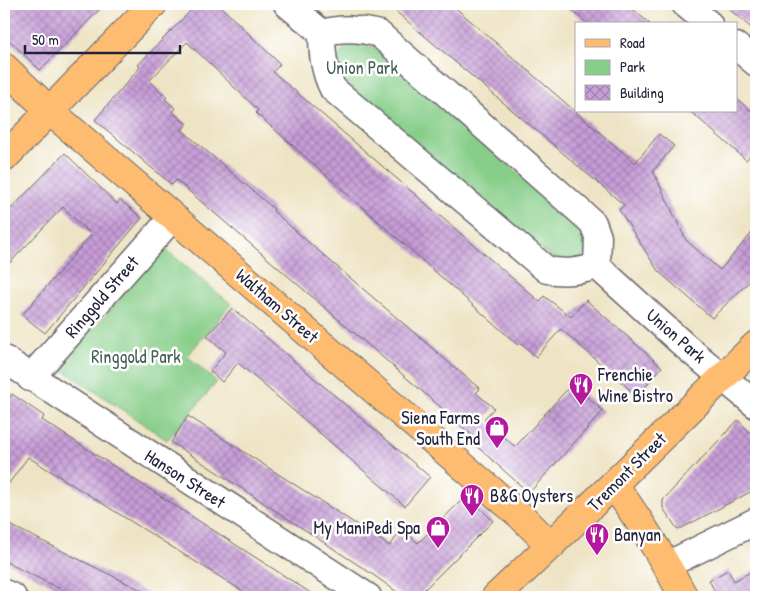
<svg xmlns="http://www.w3.org/2000/svg" width="760" height="601" viewBox="0 0 760 601" font-family="'Patrick Hand',sans-serif">
  <style>
    .green { fill: #87ce89; stroke: #547862 }
    .building { fill: url(#building-cross-hatch) }
    .lines { fill: none; stroke-linecap: round; stroke-linejoin: round }
    .minor-casing { stroke: #69666b; stroke-width: 29 }
    .major-casing { stroke: #69666b; stroke-width: 30 }
    .minor { stroke: #fff; stroke-width: 26 }
    .major { stroke: #febc70; stroke-width: 28 }
    .labels { text-anchor: middle; stroke-width: 5; stroke-linejoin: round; paint-order: stroke }
    .park-label { font-size: 18px; fill: #455e56; stroke: #fff }
    .street-label { font-size: 18px; fill: #22223b; stroke: #fff }
    .poi-label { font-size: 18px; fill: #22223b; stroke: #fff; text-anchor: start }
  </style>
  <defs>
    <pattern id="building-cross-hatch" width="8" height="8" patternUnits="userSpaceOnUse" patternTransform="scale(1.25)"><rect width="8" height="8" fill="#c79dd7"/><path d="M0 0l8 8M0 8l8-8" fill="none" stroke="#a180b0"/></pattern>
  </defs>
  <rect width="100%" height="100%" fill="#fff"/>
  <filter id="ink" filterUnits="userSpaceOnUse"><feTurbulence type="fractalNoise" baseFrequency=".02" numOctaves="2"/><feDisplacementMap in="SourceGraphic" scale="10" xChannelSelector="R" yChannelSelector="G"/><feConvolveMatrix kernelMatrix="1 2 1 2 8 2 1 2 1" color-interpolation-filters="sRGB"/></filter>
  <filter id="wash" filterUnits="userSpaceOnUse"><feTurbulence type="fractalNoise" baseFrequency=".0096" numOctaves="4" result="noise"/><feDisplacementMap in="SourceGraphic" scale="20" xChannelSelector="R" yChannelSelector="G"/><feGaussianBlur stdDeviation="1.12" result="paint"/><feColorMatrix in="noise" values="0 0 0 0 0 0 0 0 0 0 0 0 0 0 0 0 0 1.4 0 .05"/><feComposite in="paint" operator="in"/></filter>
  <g filter="url(#wash)">
    <rect width="100%" height="100%" fill="#eee4c5"/>
    <!-- green -->
    <path class="green" d="M355,44H363L372,46L584,230C587,258 587,259 559,264L342,81C336,63 334,51 355,44Z
      M164,248L231,304L187,356L217,382L167,440L60,368Z"/>
    <g id="blocks">
      <!-- building -->
      <path class="building" d="M4,4H105L40,70L4,35Z
        M197,4H218L280,64L273,72L540,302L544,296L571,317L586,300L662,367L637,396L561,329L536,357L520,342L518,345L256,113L258,110L187,42L149,81L167,97L165,99L175,108L172,112L187,124L182,130L274,209L273,211L307,241L480,389L476,393L494,408L484,419L515,447L572,384L603,411L529,493L472,442L475,438L437,404L176,180L172,185L95,120L140,67L138,65Z
        M387,4H451L635,163L659,134L674,146L653,171L686,240L720,270L756,228V275L712,318L658,271L619,210L624,205Z
        M564,4H627L650,24H588Z
        M723,4H756V32Z
        M736,98L756,115V149L746,160L690,111H736Z
        M65,153L117,204L120,200L142,218L45,333L22,315L91,235L63,207L4,269V216Z
        M232,308L430,477L405,506L238,363L222,382L210,371L226,352L207,336Z
        M12,394L44,416L42,420L317,597H252L28,457L4,490V405Z
        M188,416L390,546L402,528L418,543L467,495L493,521L417,597H404L372,574L171,442Z
        M738,420L756,439V489L678,530L663,508V500Z
        M4,522L30,535L155,597H76L4,561Z
        M756,569V597H705L715,592L709,580L728,570L734,581Z"/>
    </g>
  </g>
  <g filter="url(#ink)">
    <use href="#blocks" fill-opacity="0" stroke="#69666b" stroke-width="1"/>
    <g class="lines">
      <defs>
        <path id="minor" d="M287,4L322,33C322,54 324,71 333,89L547,270C565,273 579,272 597,266
          M685,4L709,24
          M322,33C342,28 358,28 379,34L593,223L598,237L597,266
          M736,46L756,63
          M597,266L685,346L756,405
          M4,359L368,597
          M30,378L173,217
          M667,565L756,521
          M4,593L13,597"/>
        <path id="major" d="M4,67L50,111L521,516L551,546
          M4,158L153,4
          M613,484C640,520 663,558 684,597
          M496,597C584,514 669,429 756,345"/>
      </defs>
      <!-- minor casing -->
      <use href="#minor" class="minor-casing"/>
      <!-- major casing -->
      <use href="#major" class="major-casing"/>
      <!-- minor -->
      <use href="#minor" class="minor"/>
      <!-- major -->
      <use href="#major" class="major"/>
    </g>
  </g>
  <!-- icons -->
  <defs>
    <symbol id="restaurant-pin" viewBox="-11 -11 22 30"><path d="M0 17L-7.5 6A9.5 9.5 0 1 1 7.5 6Z" fill="#b5179e" stroke="#fff"/><path d="M-5-6h1v4h1v-4h1v4h1v-4h1v5L-1.5 .5V6h-2V.5L-5-1ZM5-6V6H3V1.5H1.5Q1.5-4 5-6Z" fill="#fff"/></symbol>
    <symbol id="shop-pin" viewBox="-11 -11 22 30"><path d="M0 17L-7.5 6A9.5 9.5 0 1 1 7.5 6Z" fill="#b5179e" stroke="#fff"/><path d="M-5-2.5h2.3a2.7 3.5 0 0 1 5.4 0H5L5.5 6h-11ZM-1.5-2.5h3a1.5 2.3 0 0 0-3 0Z" fill="#fff"/></symbol>
  </defs>
  <g fill-rule="evenodd">
    <use href="#restaurant-pin" x="567" y="371" width="28" height="38"/>
    <use href="#shop-pin" x="483" y="414" width="28" height="38"/>
    <use href="#restaurant-pin" x="458" y="482" width="28" height="38"/>
    <use href="#shop-pin" x="424" y="514" width="28" height="38"/>
    <use href="#restaurant-pin" x="583" y="521" width="28" height="38"/>
  </g>
  <g class="labels">
    <!-- park labels -->
    <g class="park-label">
      <text x="362" y="74">Union Park</text>
      <text x="136" y="363">Ringgold Park</text>
    </g>
    <!-- street labels -->
    <g class="street-label">
      <text transform="translate(102 297) rotate(-49)" y="6">Ringgold Street</text>
      <text transform="translate(277 306) rotate(41)" y="6">Waltham Street</text>
      <text transform="translate(676 336) rotate(41)" y="6">Union Park</text>
      <text transform="translate(627 472) rotate(-45)" y="6">Tremont Street</text>
      <text transform="translate(185 479) rotate(33)" y="6">Hanson Street</text>
    </g>
    <!-- poi labels -->
    <g class="poi-label">
      <text x="598" y="381">Frenchie<tspan x="598" dy="21">Wine Bistro</tspan></text>
      <text x="480" y="424" text-anchor="end">Siena Farms<tspan x="480" dy="21">South End</tspan></text>
      <text x="490" y="502">B&amp;G Oysters</text>
      <text x="420" y="534" text-anchor="end">My ManiPedi Spa</text>
      <text x="614" y="541">Banyan</text>
    </g>
  </g>
  <!-- margin -->
  <rect width="760" height="601" fill="none" stroke="#fff" stroke-width="20"/>
  <!-- legend -->
  <rect x="575" y="22" width="162" height="90" fill="#ffffff" stroke="#a7a7b1"/>
  <rect x="585" y="39" width="25" height="8" fill="#febc70" stroke="#a7a7b1"/>
  <text x="620" y="48" font-size="15" fill="#22223b">Road</text>
  <rect x="585" y="60" width="25" height="15" fill="#87ce89" stroke="#a7a7b1"/>
  <text x="620" y="72" font-size="15" fill="#22223b">Park</text>
  <rect x="585" y="85" width="25" height="15" fill="url(#building-cross-hatch)" stroke="#a7a7b1"/>
  <text x="620" y="98" font-size="15" fill="#22223b">Building</text>
  <!-- scale -->
  <path d="M25 45v8h155v-8" fill="none" stroke="#22223b" stroke-width="2.5"/>
  <text x="32" y="45" font-size="15" fill="#22223b" stroke="#ffffff" stroke-width="4" paint-order="stroke">50 m</text>
</svg>
